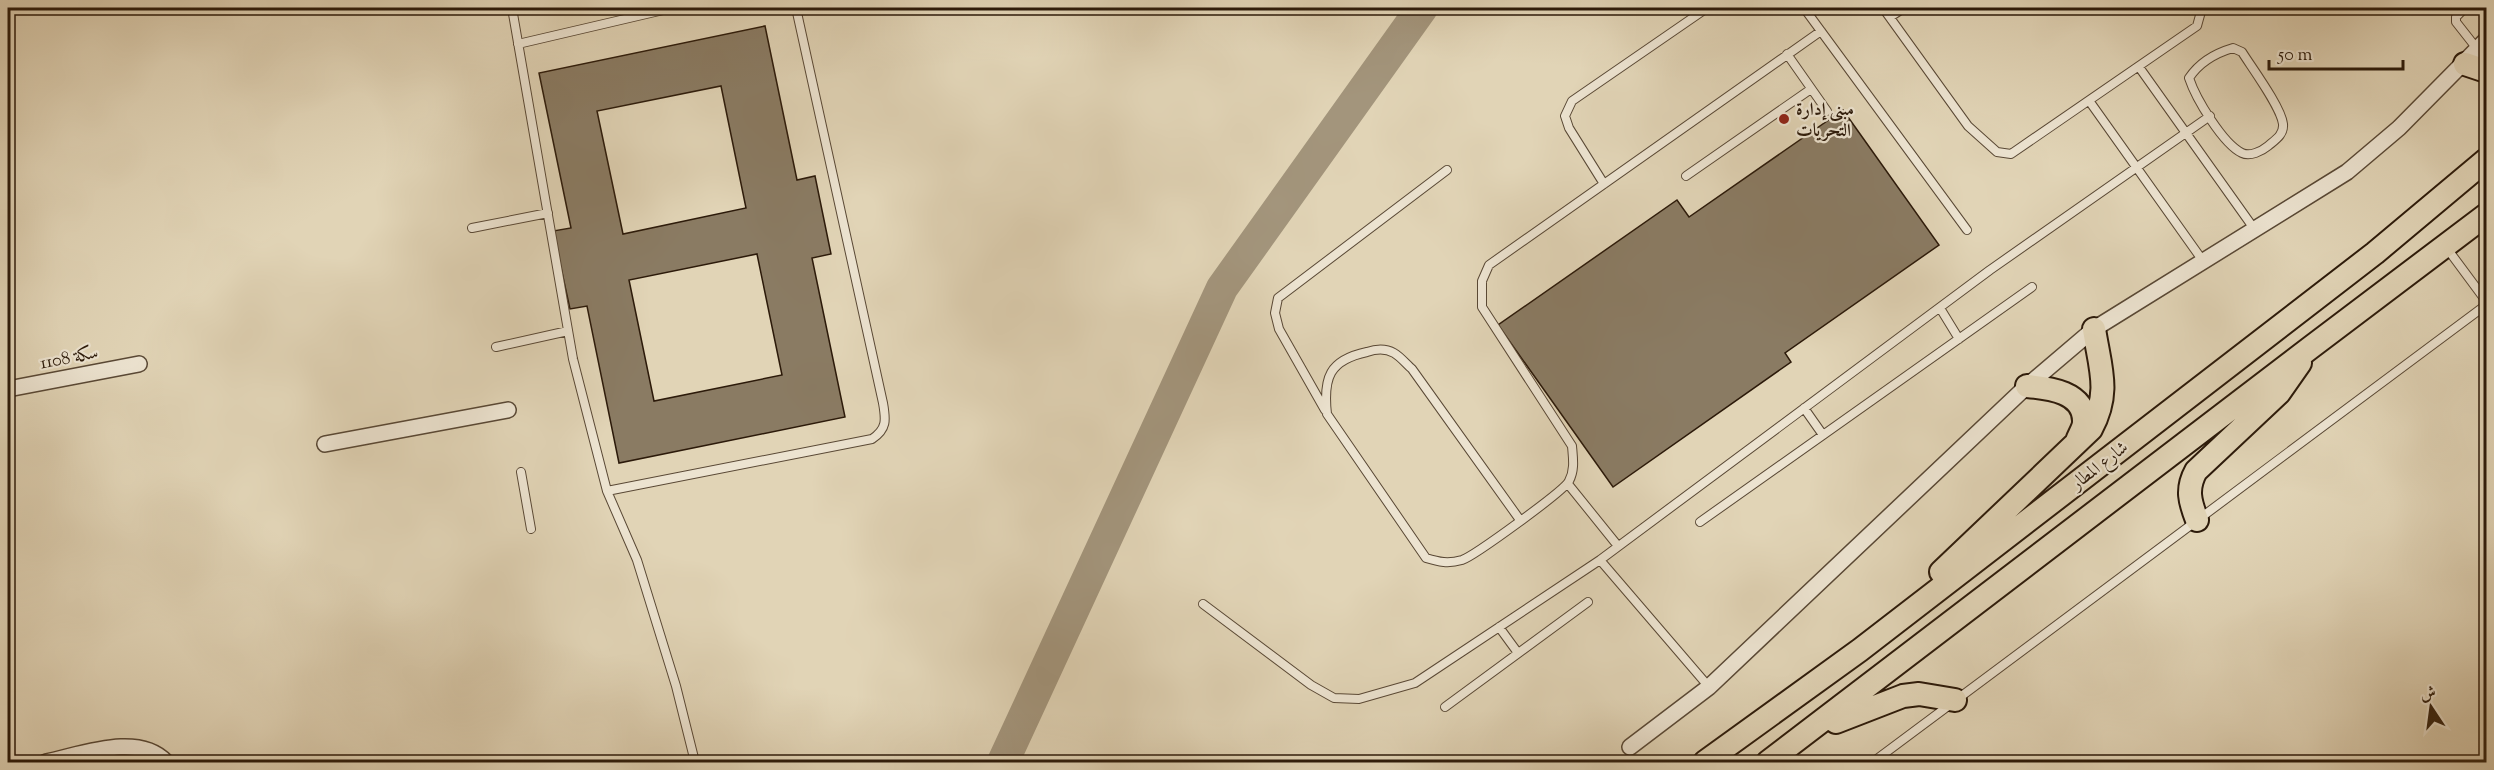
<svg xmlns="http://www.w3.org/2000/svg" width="2494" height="770" viewBox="0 0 2494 770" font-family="'Sorts Mill Goudy',Amiri,serif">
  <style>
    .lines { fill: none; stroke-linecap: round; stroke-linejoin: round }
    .river { stroke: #a3957c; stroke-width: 32 }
    .building { fill: #8a7b63; stroke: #2c1a0a; stroke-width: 1.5; fill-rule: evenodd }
    .lane-casing { stroke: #594835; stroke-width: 10 }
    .street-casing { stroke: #594835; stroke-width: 18 }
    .primary-casing { stroke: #2c1a0a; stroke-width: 26 }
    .lane { stroke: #ece3d0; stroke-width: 8 }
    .street { stroke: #ece3d0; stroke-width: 15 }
    .primary { stroke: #e1d4b6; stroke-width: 22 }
    .poi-dot { fill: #8f2418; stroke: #ece3d0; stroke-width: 2 }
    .labels { text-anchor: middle; stroke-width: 4.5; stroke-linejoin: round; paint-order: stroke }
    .poi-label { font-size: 18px; font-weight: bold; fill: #2c1a0a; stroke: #ece3d0; text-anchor: start }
    .street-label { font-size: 18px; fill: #2c1a0a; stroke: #ece3d0 }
  </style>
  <rect width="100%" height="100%" fill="#e1d4b6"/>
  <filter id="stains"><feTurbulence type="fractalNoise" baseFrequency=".00333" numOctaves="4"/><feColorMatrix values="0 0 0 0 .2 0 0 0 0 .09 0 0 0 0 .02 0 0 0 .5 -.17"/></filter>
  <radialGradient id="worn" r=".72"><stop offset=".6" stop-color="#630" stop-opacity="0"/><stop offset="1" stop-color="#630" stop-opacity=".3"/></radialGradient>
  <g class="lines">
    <!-- river -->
    <path class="river" d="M1003,762L1222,288L1422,8"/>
  </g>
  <!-- building -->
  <path class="building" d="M535,8H556L536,12Z
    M765,26L797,180L815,176L831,254L812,258L845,417L619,463L587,306L570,309L553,231L571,228L539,73ZM721,86L746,208L623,234L597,111ZM757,254L782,375L654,401L629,280Z
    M1843,110L1939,245L1785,353L1791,362L1613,487L1498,325L1677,200L1689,217Z"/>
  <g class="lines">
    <defs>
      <path id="lane" d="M512,8L573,359L607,491L637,560L676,686L695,762
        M1804,8L1967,230
        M1883,8L1968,126L1997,152L2011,154L2197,26L2202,8
        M2465,8L2456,17V22L2478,50
        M1890,17L1904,8
        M518,44L672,8
        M2233,48L2242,52C2252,68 2281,107 2283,124C2284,135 2275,140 2268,146C2262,151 2250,157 2242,153C2223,144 2196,99 2189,78C2199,63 2216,53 2233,48Z
        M1787,54L1827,111
        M2139,67L2255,230
        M2090,102L2203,261
        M1686,176L1811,89
        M1604,184L1569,128L1565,116L1572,101L1707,8
        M472,228L548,213
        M2446,247L2486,301
        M1940,308L1959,339
        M496,347L568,331
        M1804,408L1823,435
        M1325,410L1279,329L1275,313L1278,298L1447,170
        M521,472L531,529
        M1568,484L1618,546
        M607,491L872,439C887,429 886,420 883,403L796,8
        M1520,520L1412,369C1407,365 1401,357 1394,353C1385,348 1376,349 1367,352C1329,360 1323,378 1327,414L1426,558C1439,562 1448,564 1462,560C1474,556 1564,491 1569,481C1575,470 1573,458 1572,446L1482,307V281L1489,265L1821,31
        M1700,522L2032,287
        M1600,560L1709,687
        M1203,604L1311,685L1334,698L1359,699L1415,683L1600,560L1990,270L2210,116
        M1499,627L1518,653
        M1445,707L1588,602
        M1873,762L2486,305"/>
      <path id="street" d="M8,389L139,364
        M325,444L508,410
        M1630,747L1709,687L2027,386L2094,329L2347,172L2399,128L2486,40
        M46,762C81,755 138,732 166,762"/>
      <path id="primary" d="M2465,64L2486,71
        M2027,386C2049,388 2085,392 2084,422C2084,428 2079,435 2077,441
        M2197,520C2190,502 2186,489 2196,471L2279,393L2300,363
        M1941,572L2091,429C2111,392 2100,368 2094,329
        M1836,722L1903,696L1919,694L1955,700
        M1705,762L1860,650L2375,253L2486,160
        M1768,762L2310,348L2486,215"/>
    </defs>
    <!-- lane casing -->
    <use href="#lane" class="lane-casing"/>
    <!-- street casing -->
    <use href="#street" class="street-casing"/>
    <!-- primary casing -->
    <use href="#primary" class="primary-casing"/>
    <!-- lane -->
    <use href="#lane" class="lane"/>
    <!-- street -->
    <use href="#street" class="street"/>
    <!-- primary -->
    <use href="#primary" class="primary"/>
  </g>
  <!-- markers -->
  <circle class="poi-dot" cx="1784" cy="119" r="6"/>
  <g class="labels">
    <!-- poi labels -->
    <g class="poi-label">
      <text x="1796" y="115">مبنى إدارة<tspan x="1796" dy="21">التحريات</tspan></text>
    </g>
    <!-- street labels -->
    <g class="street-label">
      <text transform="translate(69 357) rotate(-11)" y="6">سكة 1108</text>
      <text transform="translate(2099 465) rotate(-38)" y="6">شارع المطار</text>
    </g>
  </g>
  <!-- margin -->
  <rect width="2494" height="770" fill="none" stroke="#e1d4b6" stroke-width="30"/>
  <rect x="9" y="9" width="2476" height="752" fill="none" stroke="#2c1a0a" stroke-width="3"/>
  <rect x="15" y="15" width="2464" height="740" fill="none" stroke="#2c1a0a" stroke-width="1.5"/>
  <!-- north arrow -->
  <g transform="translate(2431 707) rotate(347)" stroke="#ece3d0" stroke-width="4.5" paint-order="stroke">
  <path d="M0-4.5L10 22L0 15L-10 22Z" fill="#2c1a0a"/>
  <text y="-9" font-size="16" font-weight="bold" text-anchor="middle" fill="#2c1a0a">ش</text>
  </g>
  <!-- scale -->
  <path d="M2269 60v9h134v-9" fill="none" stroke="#2c1a0a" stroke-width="3"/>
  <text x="2278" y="60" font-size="18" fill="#2c1a0a" stroke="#ece3d0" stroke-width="4.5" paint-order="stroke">50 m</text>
  <rect width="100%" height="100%" filter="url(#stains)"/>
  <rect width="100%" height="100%" fill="url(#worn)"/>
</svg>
